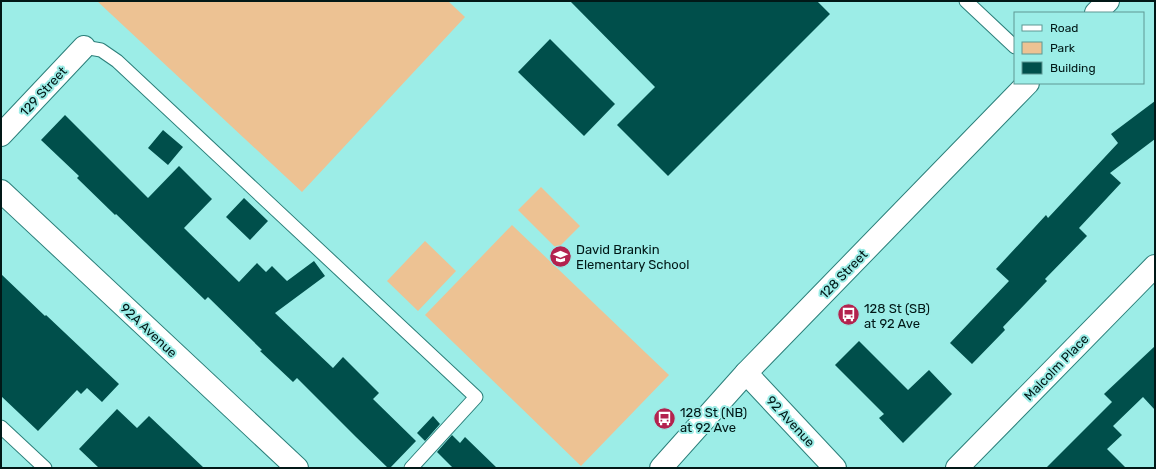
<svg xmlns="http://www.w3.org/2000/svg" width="1156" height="469" viewBox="0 0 1156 469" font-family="Rubik,sans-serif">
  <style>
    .green { fill: #edc293 }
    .building { fill: #004f4b }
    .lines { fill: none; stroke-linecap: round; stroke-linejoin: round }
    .service-casing { stroke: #2b7f7a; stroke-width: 15 }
    .minor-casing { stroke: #2b7f7a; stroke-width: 24 }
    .tertiary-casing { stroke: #2b7f7a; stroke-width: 24 }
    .secondary-casing { stroke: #2b7f7a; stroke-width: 24 }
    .service { stroke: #fff; stroke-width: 13 }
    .minor { stroke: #fff; stroke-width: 22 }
    .tertiary { stroke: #fff; stroke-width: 22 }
    .secondary { stroke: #fff; stroke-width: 22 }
    .labels { text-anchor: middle; stroke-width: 4; stroke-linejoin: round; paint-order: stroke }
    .street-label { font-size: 13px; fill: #011817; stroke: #9cede7 }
    .poi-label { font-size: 13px; fill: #011817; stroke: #9cede7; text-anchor: start }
  </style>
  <rect width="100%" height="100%" fill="#9cede7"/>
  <!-- green -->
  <path class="green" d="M97,1H448L465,17L302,192Z
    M541,187L580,226L557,249L518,210Z
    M512,225L669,375L581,466L425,315Z
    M425,241L456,271L418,311L387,281Z"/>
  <!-- building -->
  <path class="building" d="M570,1H817L830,14L668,176L617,125L655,87Z
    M550,39L615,104L584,136L518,72Z
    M1155,101V139L1110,173L1121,183L1079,228L1087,236L1045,279L1047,281L1003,327L1005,330L972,364L950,343L1009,281L996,269L1046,215L1048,218L1118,143L1111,134Z
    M65,115L148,198L179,166L212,199L184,228L239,282L257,263L266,272L272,266L287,281L314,261L325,276L275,313L333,368L343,357L379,393L373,399L416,441L390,468H388L356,437L297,378L293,382L260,351L262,350L208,297L205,300L116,214L115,215L77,178L79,176L41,140Z
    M163,130L183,147L168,165L148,148Z
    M244,198L268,221L250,240L226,217Z
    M1,274L45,316L46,315L119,384L102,402L87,388L81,394L77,390L38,431L1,396Z
    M859,341L908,390L929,370L952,394L903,443L879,418L884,414L835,365Z
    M1155,346V410L1143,397L1113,426L1122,435L1107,449L1126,468H1046L1112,402L1104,394Z
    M117,409L137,428L149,416L204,468H99L79,449Z
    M433,416L440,424L425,441L417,433Z
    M452,435L460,443L465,437L497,468H453L437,452Z"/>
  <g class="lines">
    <defs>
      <path id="service" d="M966,1L1015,47
        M84,47L101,50L117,61L476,397L411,468
        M1,427L45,468"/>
      <path id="minor" d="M1,135L84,47
        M1,191L297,468
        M957,468L1155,266"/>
      <path id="tertiary" d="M746,373L835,468"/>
      <path id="secondary" d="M1096,13L1108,1
        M661,468L746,373L1028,83"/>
    </defs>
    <!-- service casing -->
    <use href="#service" class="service-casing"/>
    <!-- minor casing -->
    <use href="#minor" class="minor-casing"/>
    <!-- tertiary casing -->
    <use href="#tertiary" class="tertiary-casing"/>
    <!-- secondary casing -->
    <use href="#secondary" class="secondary-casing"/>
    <!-- service -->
    <use href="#service" class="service"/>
    <!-- minor -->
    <use href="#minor" class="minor"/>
    <!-- tertiary -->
    <use href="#tertiary" class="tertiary"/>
    <!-- secondary -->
    <use href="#secondary" class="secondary"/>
  </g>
  <!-- icons -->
  <defs>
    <symbol id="school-disc" viewBox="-11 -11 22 22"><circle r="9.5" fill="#b3224e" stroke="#9cede7"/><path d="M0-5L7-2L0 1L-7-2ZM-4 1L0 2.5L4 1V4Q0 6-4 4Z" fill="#fff"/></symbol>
    <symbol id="bus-disc" viewBox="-11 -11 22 22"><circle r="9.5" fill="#b3224e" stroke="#9cede7"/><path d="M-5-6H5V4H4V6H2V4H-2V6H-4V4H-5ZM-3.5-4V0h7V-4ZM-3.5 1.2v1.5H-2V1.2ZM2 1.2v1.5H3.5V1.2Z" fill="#fff"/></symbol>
  </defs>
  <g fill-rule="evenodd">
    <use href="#school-disc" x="548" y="244" width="25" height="25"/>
    <use href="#bus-disc" x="836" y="302" width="25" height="25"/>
    <use href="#bus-disc" x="652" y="406" width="25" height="25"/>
  </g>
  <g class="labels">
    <!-- street labels -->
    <g class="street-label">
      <text transform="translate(43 91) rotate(-47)" y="5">129 Street</text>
      <text transform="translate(843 274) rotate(-46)" y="5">128 Street</text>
      <text transform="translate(149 330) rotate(43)" y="5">92A Avenue</text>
      <text transform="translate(1056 367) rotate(-46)" y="5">Malcolm Place</text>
      <text transform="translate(791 421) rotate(47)" y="5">92 Avenue</text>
    </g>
    <!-- poi labels -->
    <g class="poi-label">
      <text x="576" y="254">David Brankin<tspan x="576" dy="15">Elementary School</tspan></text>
      <text x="864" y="313">128 St (SB)<tspan x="864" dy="15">at 92 Ave</tspan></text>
      <text x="680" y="417">128 St (NB)<tspan x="680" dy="15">at 92 Ave</tspan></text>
    </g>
  </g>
  <!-- border -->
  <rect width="1156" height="469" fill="none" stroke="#011817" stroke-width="4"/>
  <!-- legend -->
  <rect x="1014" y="12" width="130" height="72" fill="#9cede7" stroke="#5e9894"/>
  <rect x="1022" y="25" width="20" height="6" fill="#ffffff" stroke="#5e9894"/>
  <text x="1050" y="32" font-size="12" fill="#011817">Road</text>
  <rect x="1022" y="42" width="20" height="12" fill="#edc293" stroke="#5e9894"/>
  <text x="1050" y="52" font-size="12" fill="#011817">Park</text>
  <rect x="1022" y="62" width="20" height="12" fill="#004f4b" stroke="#5e9894"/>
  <text x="1050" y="72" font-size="12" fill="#011817">Building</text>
</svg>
